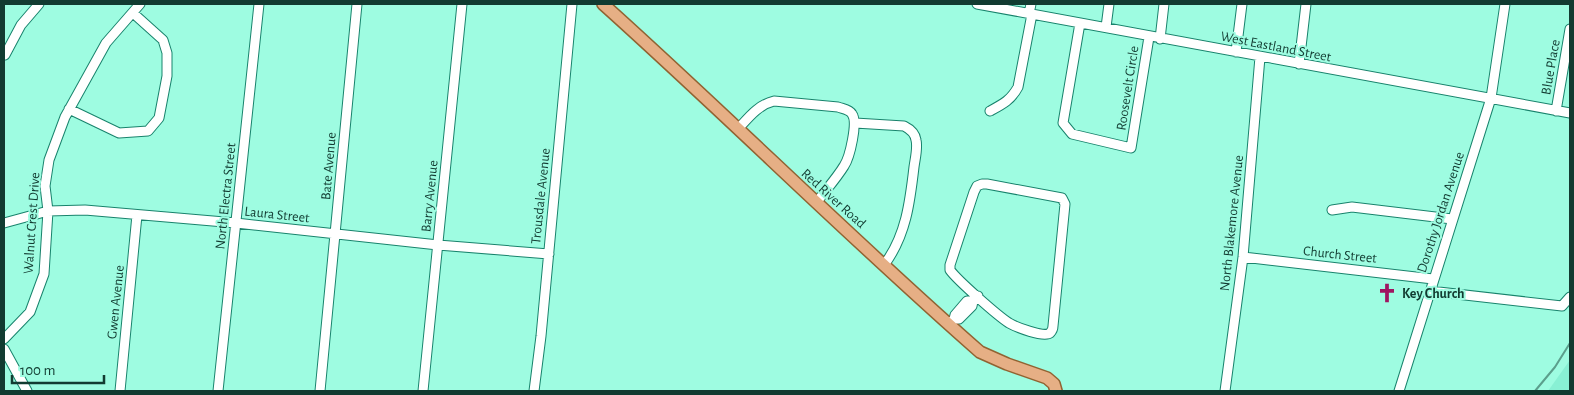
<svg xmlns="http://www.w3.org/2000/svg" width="1574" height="395" viewBox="0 0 1574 395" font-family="'Alegreya Sans',sans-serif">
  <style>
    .built { fill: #88f0d4 }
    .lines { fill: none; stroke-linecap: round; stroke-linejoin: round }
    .minor-casing { stroke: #18836c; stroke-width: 11 }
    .major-casing { stroke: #916332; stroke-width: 14 }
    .minor { stroke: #fff; stroke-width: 9 }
    .major { stroke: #e6af85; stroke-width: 11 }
    .rail { stroke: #5b9f8c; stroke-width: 2 }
    .labels { text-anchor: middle; stroke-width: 4; stroke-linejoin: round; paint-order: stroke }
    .street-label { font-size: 14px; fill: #123b31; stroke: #9efce1 }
    .poi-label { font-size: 14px; font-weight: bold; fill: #123b31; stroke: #9efce1; text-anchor: start }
  </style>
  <rect width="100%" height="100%" fill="#9efce1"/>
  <!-- built -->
  <path class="built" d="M1570,360V391H1548Z"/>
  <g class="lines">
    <defs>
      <path id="minor" d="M977,4L1570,113
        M1029,14L1031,4
        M1080,23L1063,123L1072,134L1131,148L1149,37
        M1106,27L1109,4
        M1160,39L1164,4
        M1236,52L1242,4
        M5,55L21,25L39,4
        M1299,64L1306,4
        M69,109L119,133L148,131L159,118L167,76V53L163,40L133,13
        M990,111C1003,104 1011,100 1018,87L1032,14
        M1556,111L1570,29
        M855,123L904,126C910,129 915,133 916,140C918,148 915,159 914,167C910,202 906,236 884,265
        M738,129C749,117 758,105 774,101L838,107C843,109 849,109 852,114C858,122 850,157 844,166C836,179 825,191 816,203
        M982,184H987L1062,198L1065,204L1053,326C1053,329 1052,331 1050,333C1044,338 1016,327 1009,323C998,316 957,280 950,270V265L974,192L977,186Z
        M1332,210L1352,207L1452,219
        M4,223L48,211L85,210L236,223L438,245L549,254
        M1243,257L1433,279
        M1430,291L1562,306L1570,297
        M954,319H959L972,306L973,301
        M949,325L954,319L955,315L967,301H973L978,296
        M4,339L30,312L44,274L48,211L45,186L49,160L65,117L106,43L140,4
        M4,349L27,391
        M120,391L137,215
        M218,391L259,4
        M320,391L357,4
        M423,391L462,4
        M534,391L541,336L572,4
        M1225,391L1243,257L1260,57
        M1399,391L1491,98L1505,4"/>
      <path id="major" d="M603,4C730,118 851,239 980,352L1007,364L1047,378L1054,384L1056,391"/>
    </defs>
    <!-- minor casing -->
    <use href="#minor" class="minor-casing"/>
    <!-- major casing -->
    <use href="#major" class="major-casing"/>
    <!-- minor -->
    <use href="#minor" class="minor"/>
    <!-- major -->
    <use href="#major" class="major"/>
    <!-- rail -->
    <path class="rail" d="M1535,391L1555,367L1570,343"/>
  </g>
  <!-- icons -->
  <defs>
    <symbol id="church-bare" viewBox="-9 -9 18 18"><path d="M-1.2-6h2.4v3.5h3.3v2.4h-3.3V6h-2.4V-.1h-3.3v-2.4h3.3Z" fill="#9f1561" stroke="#9efce1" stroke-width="2.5" paint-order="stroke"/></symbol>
  </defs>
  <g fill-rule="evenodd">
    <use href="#church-bare" x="1373" y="279" width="28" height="28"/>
  </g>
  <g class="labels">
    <!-- street labels -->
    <g class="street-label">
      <text transform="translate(1276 46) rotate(11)" y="5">West Eastland Street</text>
      <text transform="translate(1550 67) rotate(-80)" y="5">Blue Place</text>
      <text transform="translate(1127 88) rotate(-81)" y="5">Roosevelt Circle</text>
      <text transform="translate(328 166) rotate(-85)" y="5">Bate Avenue</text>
      <text transform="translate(225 196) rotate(-84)" y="5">North Electra Street</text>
      <text transform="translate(429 196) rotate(-84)" y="5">Barry Avenue</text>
      <text transform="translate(540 196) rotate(-84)" y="5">Trousdale Avenue</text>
      <text transform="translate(834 198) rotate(42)" y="5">Red River Road</text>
      <text transform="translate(1440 212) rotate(-72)" y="5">Dorothy Jordan Avenue</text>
      <text transform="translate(277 214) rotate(6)" y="5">Laura Street</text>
      <text transform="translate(31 223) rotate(-86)" y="5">Walnut Crest Drive</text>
      <text transform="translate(1231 223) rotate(-84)" y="5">North Blakemore Avenue</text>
      <text transform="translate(1340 254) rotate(6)" y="5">Church Street</text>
      <text transform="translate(115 302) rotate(-84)" y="5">Gwen Avenue</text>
    </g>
    <!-- poi labels -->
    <g class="poi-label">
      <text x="1402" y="298">Key Church</text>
    </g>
  </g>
  <!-- border -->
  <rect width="1574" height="395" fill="none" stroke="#123b31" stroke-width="10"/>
  <!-- scale -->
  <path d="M12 375v8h92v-8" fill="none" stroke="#123b31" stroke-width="2.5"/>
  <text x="20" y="375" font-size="15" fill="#123b31" stroke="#9efce1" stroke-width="4" paint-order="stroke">100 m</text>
</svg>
